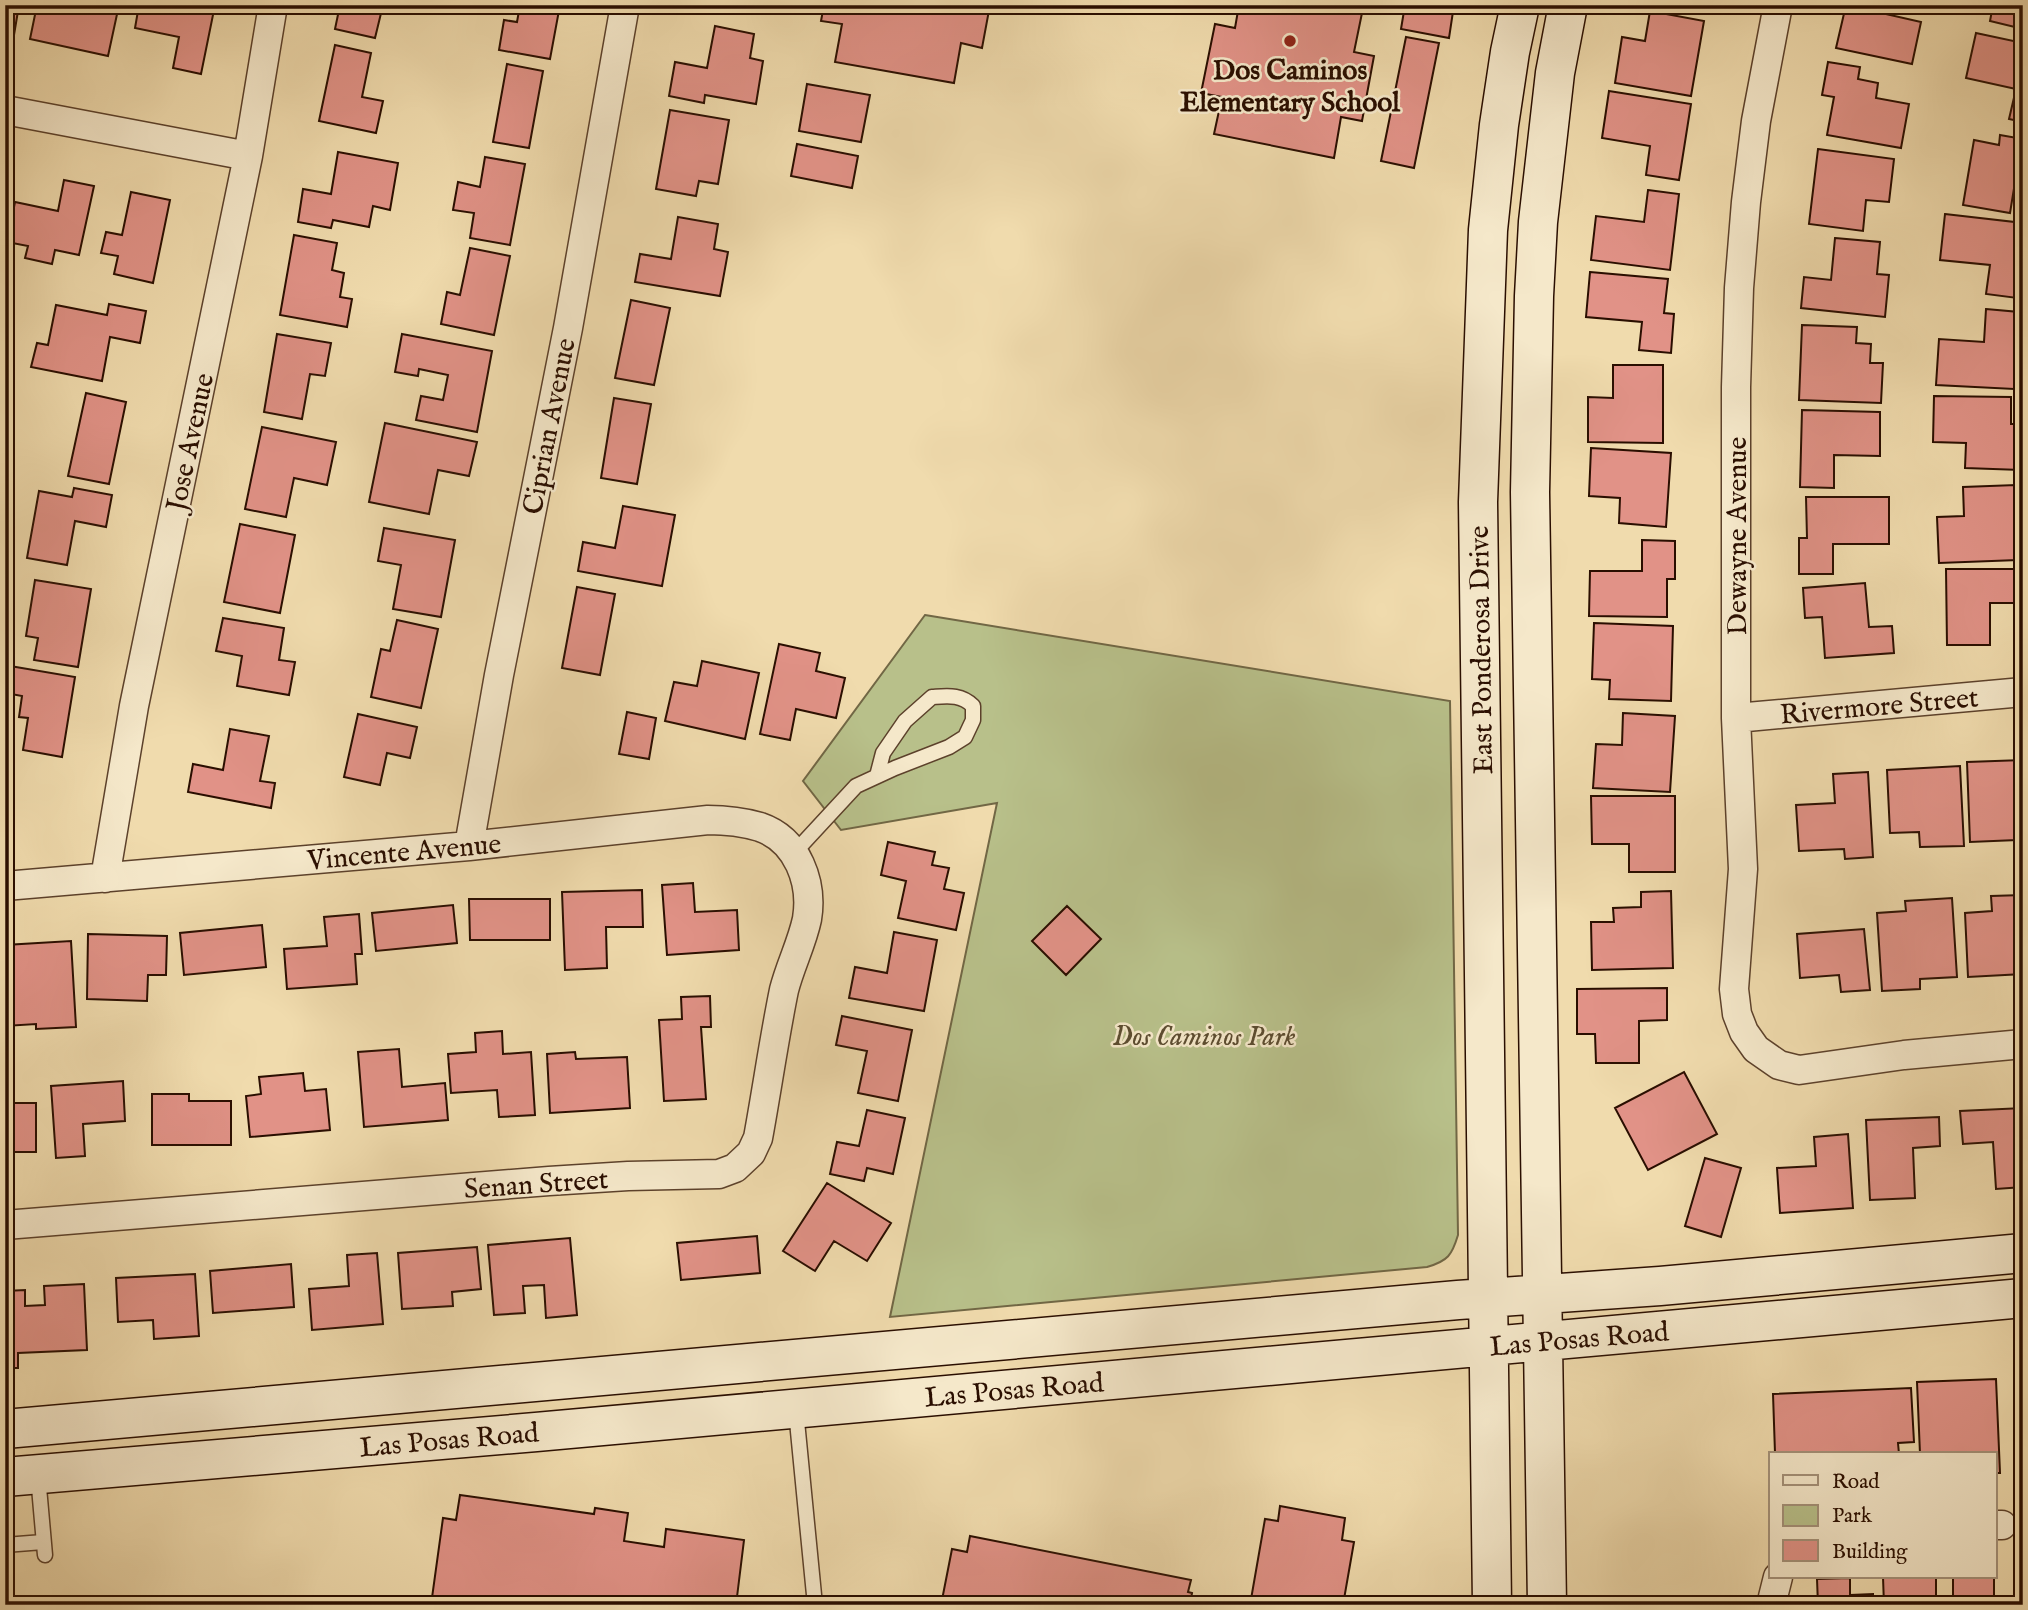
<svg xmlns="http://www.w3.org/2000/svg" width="2028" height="1610" viewBox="0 0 2028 1610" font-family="'IM FELL English',serif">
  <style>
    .green { fill: #b8c08a; stroke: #716745; stroke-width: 2 }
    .building { fill: #e19287; stroke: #2a0e00; stroke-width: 2 }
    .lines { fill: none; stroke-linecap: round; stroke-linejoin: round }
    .lane-casing { stroke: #5c412b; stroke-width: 17 }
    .street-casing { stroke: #5c412b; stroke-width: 31 }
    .secondary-casing { stroke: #2a0e00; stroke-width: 41 }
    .lane { stroke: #f5e8ca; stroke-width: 14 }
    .street { stroke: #f5e8ca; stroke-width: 28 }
    .secondary { stroke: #f5e8ca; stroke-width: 38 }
    .poi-dot { fill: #8f2418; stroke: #f5e8ca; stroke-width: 2.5 }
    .labels { text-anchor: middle; stroke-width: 5; stroke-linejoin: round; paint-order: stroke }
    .poi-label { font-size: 28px; font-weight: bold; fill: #2a0e00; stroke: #f5e8ca }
    .street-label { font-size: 28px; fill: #2a0e00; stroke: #f5e8ca }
    .park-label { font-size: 28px; font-style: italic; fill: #5c4c30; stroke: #f5e8ca }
  </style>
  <rect width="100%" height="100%" fill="#f0dbad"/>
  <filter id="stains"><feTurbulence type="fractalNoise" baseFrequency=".00286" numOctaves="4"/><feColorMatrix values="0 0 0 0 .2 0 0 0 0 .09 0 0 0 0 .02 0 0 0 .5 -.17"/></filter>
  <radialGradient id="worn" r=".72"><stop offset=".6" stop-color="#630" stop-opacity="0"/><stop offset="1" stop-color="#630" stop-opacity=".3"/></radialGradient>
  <!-- green -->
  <path class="green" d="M925,615L1450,701L1458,1235C1452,1255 1448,1261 1427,1267L890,1317L997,803L841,830L803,781Z"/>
  <!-- building -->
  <path class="building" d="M5,5H19L14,35L5,33Z
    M37,5H68L80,8V5H119L108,56L30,39Z
    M139,5H215L201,74L173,68L179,37L135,28Z
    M340,5H383L375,38L335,29Z
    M520,5H560L550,59L499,50L504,20L517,22Z
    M824,5H990L982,48L961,43L954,83L835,62L842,24L821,21Z
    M1239,5H1320L1362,13L1354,52L1374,56L1362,121L1341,117L1334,158L1214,134L1222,97L1201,93L1215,24L1235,28Z
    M1405,5H1454L1449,38L1401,29Z
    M1684,5H1710L1708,11Z
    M1846,5H1878L1877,12L1921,22L1912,64L1836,48Z
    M1993,5H2023V29L1990,21Z
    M1650,11L1704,21L1691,96L1615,83L1622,37L1645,41Z
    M715,26L754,34L750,58L763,61L756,104L705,95L704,103L669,96L675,62L707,68Z
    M1976,33L2023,43V122L2009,119L2016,89L1966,78Z
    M1406,37L1439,43L1414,168L1381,161Z
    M335,45L371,53L362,97L383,101L376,133L319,121Z
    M1828,62L1860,67L1858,79L1878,83L1876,98L1909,104L1901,148L1827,135L1834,97L1822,95Z
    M507,64L543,71L529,148L493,142Z
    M807,84L870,95L861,142L799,131Z
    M1609,91L1691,104L1679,180L1646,175L1650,146L1602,138Z
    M670,110L729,120L718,184L699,181L696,196L656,189Z
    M2000,135L2023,139V170H2017L2010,213L1963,205L1974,140L1999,145Z
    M797,144L858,156L852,188L791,176Z
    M1818,149L1894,159L1889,202L1866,200L1863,231L1809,224Z
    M338,152L398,163L390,210L373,206L369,227L333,220L331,228L298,222L303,189L331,194Z
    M485,157L525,164L510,245L470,238L474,213L453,210L458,182L480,187Z
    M64,180L94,186L79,255L55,250L52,264L25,258L28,246L7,242L15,202L58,211Z
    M1648,190L1679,194L1670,270L1591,260L1596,216L1644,222Z
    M131,192L170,200L153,283L114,274L118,256L101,253L106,232L122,235Z
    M1945,214L2023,223V243L2017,298L1986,294L1990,265L1940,260Z
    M678,217L718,224L714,249L728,252L720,296L635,282L640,254L671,259Z
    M294,235L337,243L332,270L344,273L340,297L352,299L347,327L280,315Z
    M1835,238L1880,242L1877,274L1889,275L1885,317L1801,308L1804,277L1831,280Z
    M470,248L510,256L494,335L441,324L447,292L460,295Z
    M1590,272L1668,279L1664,313L1674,314L1671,353L1639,350L1642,322L1586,317Z
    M631,300L670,308L654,385L615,378Z
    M109,304L146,311L140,343L110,337L102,381L31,367L37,343L48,345L56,305L107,315Z
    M1986,309L2019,312L2014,389L1936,385L1939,339L1984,342Z
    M1802,325L1857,327L1856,343L1871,344L1870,363H1883L1881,403L1799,400Z
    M277,334L331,343L325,376L310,374L302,419L264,412Z
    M402,334L492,351L477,432L416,420L421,396L443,400L448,375L419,369L418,376L395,372Z
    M1613,365H1663V443L1588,442V397L1613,398Z
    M86,393L126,402L109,484L68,476Z
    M1934,396L2011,397V424H2021V470L1965,468L1966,443L1933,442Z
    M614,398L651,404L637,484L601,478Z
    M1802,410L1880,412V456L1834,455V488L1800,487Z
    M385,423L477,442L469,476L438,470L429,514L369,502Z
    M262,427L336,442L327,485L294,478L286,517L245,509Z
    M1591,448L1671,453L1666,527L1619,523L1620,498L1589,496Z
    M2016,485L2018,560L1939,563L1937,517L1964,516L1963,487Z
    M74,488L112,495L106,527L75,521L67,565L27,558L39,491L72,497Z
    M1806,497H1889V544H1833V574H1799V538H1807Z
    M623,506L675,515L662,586L578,571L583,542L615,548Z
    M240,524L295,535L280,613L224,602Z
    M384,528L455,540L441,617L393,609L401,565L378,561Z
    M1642,540L1675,541V579H1667V617L1589,616L1590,571H1642Z
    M1946,569H2019V603H1990V645H1947Z
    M35,580L91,589L78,667L34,660L38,638L26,636Z
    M1865,583L1869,627L1892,626L1894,653L1825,658L1822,617L1805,618L1803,588Z
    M577,587L615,594L600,675L562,668Z
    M223,618L284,628L279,660L295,662L289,695L237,686L242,656L216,651Z
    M397,620L438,629L421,708L371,697L381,649L390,651Z
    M1594,623L1673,626L1671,701L1609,699L1610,680L1592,679Z
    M779,644L820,653L816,671L845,678L836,718L796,709L790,740L760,734Z
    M702,661L759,673L745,739L665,721L674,682L697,686Z
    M10,666L75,677L62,757L23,750L28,718L19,717L22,696L6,693Z
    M627,712L656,718L649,759L619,754Z
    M1623,713L1675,716L1670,792L1593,788L1596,744L1622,745Z
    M358,714L417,727L410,758L387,753L380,785L344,777Z
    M230,729L269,736L260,781L275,783L271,808L188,792L193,764L223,770Z
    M2023,760V789H2015L2017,840L1970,842L1967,762Z
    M1960,766L1964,846L1920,847L1919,832L1890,833L1887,770Z
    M1868,772L1873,857L1845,859L1844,849L1799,851L1796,805L1835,803L1833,774Z
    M1591,796H1675V872H1629V844H1592Z
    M888,842L935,852L932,865L949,868L944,889L964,893L956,930L898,918L906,881L881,875Z
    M693,883L695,912L737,910L739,950L667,955L662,885Z
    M642,890L643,927H606L607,968L565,970L562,892Z
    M1671,891L1673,968L1592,970L1591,922H1614L1613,908L1641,907V892Z
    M2023,895V974L1968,977L1965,913L1992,911L1991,896Z
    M1952,898L1957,977L1920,979V989L1882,991L1877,913L1906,911L1905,901Z
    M469,899H550V940H470Z
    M453,905L457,943L376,951L372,913Z
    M1067,906L1101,939L1066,975L1032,941Z
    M359,914L362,954H355L357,984L287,989L284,949L327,946L324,917Z
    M262,925L266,967L184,975L180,933Z
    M1864,929L1870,990L1841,992L1839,975L1800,978L1797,934Z
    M894,932L937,940L924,1011L849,998L855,967L887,973Z
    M88,934L167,936L166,975H148L147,1001L87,999Z
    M71,941L76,1027L36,1029V1024L5,1026V945Z
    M1667,988V1020L1639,1021V1063H1596L1595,1034H1577V989Z
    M710,996L711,1027H701L706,1099L664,1101L659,1020L682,1019L681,997Z
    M842,1016L912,1030L898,1101L858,1093L867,1051L836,1045Z
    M502,1031L503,1054L531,1052L535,1115L499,1117L497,1090L451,1093L448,1054L476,1052L475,1033Z
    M399,1049L402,1087L445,1083L448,1120L364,1127L358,1052Z
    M575,1052L576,1059L627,1057L630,1108L550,1113L547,1054Z
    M1684,1072L1717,1134L1648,1170L1615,1108Z
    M303,1073L305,1091L326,1089L330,1130L250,1137L246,1096L261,1094L259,1077Z
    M123,1081L125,1121L83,1124L85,1156L56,1158L51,1086Z
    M5,1089H9V1103H36V1152H5Z
    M152,1094H189V1101H231V1145H152Z
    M2023,1108V1187L1996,1189L1993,1142L1963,1144L1960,1111Z
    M867,1110L905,1118L893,1174L867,1168L864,1181L830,1174L837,1142L859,1146Z
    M1939,1117L1940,1146L1913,1148L1915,1198L1870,1200L1866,1120Z
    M1848,1134L1853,1208L1780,1213L1777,1168L1816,1166L1814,1137Z
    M1705,1158L1741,1168L1721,1237L1685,1226Z
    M827,1183L891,1223L867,1261L834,1241L815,1271L783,1251Z
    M757,1236L760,1273L681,1280L677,1243Z
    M570,1238L577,1315L546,1318L544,1285L523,1286L525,1313L494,1315L488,1245Z
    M477,1247L481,1289L452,1292L453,1306L402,1309L398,1253Z
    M377,1253L383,1324L312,1330L309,1289L349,1286L347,1255Z
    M291,1264L294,1307L213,1313L210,1271Z
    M195,1274L199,1336L154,1339L153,1320L118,1322L116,1278Z
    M84,1284L87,1350L18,1353V1368H5V1291L25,1290V1306L45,1305L44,1286Z
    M1996,1379L2000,1473H1995V1454H1920L1917,1382Z
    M1911,1388L1914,1442L1898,1443L1899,1454H1788V1452L1775,1453L1773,1394Z
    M460,1495L594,1514L595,1508L628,1513L624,1541L664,1547L666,1529L744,1540L736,1605H431L443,1518L456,1520Z
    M1280,1506L1345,1518L1342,1540L1354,1542L1343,1605H1250L1265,1519L1278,1521Z
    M970,1536L1191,1580L1188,1592L1192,1593L1190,1605H941L952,1549L967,1552Z
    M1883,1577H1936V1605H1884Z
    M1953,1577H1994V1605H1953Z
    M1850,1578V1595L1873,1594V1605H1818L1817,1579Z"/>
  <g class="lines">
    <defs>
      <path id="lane" d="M794,853L856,786L895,768L949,747L965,737L973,720V706C961,694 948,696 932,697L905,721L883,753L877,776
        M796,1411L815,1605
        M38,1476L45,1555
        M5,1545L43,1542"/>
      <path id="street" d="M1778,5L1756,121L1746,202L1739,288L1736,387V718L1743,869L1734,989L1737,1014L1744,1032L1756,1049L1779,1065L1799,1070L1904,1055L2023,1044
        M5,110L248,156
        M1736,718L2023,692
        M469,846L499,675L568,328L625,5
        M105,878L134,706L248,156L273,5
        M5,886L469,846L708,820C726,820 743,822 760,827C798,840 813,883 807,919C802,943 790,966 784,990C774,1039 767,1089 758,1138L751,1153L735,1168L719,1174L628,1176L549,1181L5,1225
        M1995,1525H2002
        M1773,1605V1597L1778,1577"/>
      <path id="secondary" d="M5,1429L1458,1300L1660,1286L2023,1253
        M5,1477L536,1432L2023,1298
        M1492,1605L1478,502L1488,230L1499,125L1510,52L1520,5
        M1547,1605L1530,492L1534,296L1538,222L1555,73L1568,5"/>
    </defs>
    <!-- lane casing -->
    <use href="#lane" class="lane-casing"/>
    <!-- street casing -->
    <use href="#street" class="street-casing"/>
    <!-- secondary casing -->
    <use href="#secondary" class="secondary-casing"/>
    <!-- lane -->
    <use href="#lane" class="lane"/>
    <!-- street -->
    <use href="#street" class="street"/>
    <!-- secondary -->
    <use href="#secondary" class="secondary"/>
  </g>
  <!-- markers -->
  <circle class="poi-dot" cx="1290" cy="41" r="7"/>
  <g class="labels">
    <!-- poi labels -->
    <g class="poi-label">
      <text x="1290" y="79">Dos Caminos<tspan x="1290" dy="32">Elementary School</tspan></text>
    </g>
    <!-- street labels -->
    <g class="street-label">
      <text transform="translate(548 426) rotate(-79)" y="10">Ciprian Avenue</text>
      <text transform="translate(189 442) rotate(-78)" y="10">Jose Avenue</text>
      <text transform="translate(1736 536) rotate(-90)" y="10">Dewayne Avenue</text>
      <text transform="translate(1480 650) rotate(-91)" y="10">East Ponderosa Drive</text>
      <text transform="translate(1879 705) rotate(-5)" y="10">Rivermore Street</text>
      <text transform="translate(404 851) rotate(-5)" y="10">Vincente Avenue</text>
      <text transform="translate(536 1183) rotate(-4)" y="10">Senan Street</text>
      <text transform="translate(1579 1338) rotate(-5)" y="10">Las Posas Road</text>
      <text transform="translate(1014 1389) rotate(-5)" y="10">Las Posas Road</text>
      <text transform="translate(449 1439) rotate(-5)" y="10">Las Posas Road</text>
    </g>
    <!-- park labels -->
    <g class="park-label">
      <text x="1204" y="1045">Dos Caminos Park</text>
    </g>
  </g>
  <!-- margin -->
  <rect width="2028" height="1610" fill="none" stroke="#f0dbad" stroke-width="28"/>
  <rect x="7" y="7" width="2014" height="1596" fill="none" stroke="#2a0e00" stroke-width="3.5"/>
  <rect x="14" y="14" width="2000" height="1582" fill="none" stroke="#2a0e00" stroke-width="2"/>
  <!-- legend -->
  <rect x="1769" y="1452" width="228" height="126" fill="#f5e8ca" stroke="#a49179" stroke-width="2"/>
  <rect x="1783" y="1475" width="35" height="10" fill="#f5e8ca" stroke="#a49179" stroke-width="2"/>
  <text x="1832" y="1488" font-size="21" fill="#2a0e00">Road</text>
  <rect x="1783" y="1505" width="35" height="21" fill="#b8c08a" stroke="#a49179" stroke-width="2"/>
  <text x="1832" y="1522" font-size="21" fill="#2a0e00">Park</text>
  <rect x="1783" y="1540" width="35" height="21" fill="#e19287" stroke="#a49179" stroke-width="2"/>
  <text x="1832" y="1558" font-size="21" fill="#2a0e00">Building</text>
  <rect width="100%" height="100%" filter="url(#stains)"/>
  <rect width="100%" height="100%" fill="url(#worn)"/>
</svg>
